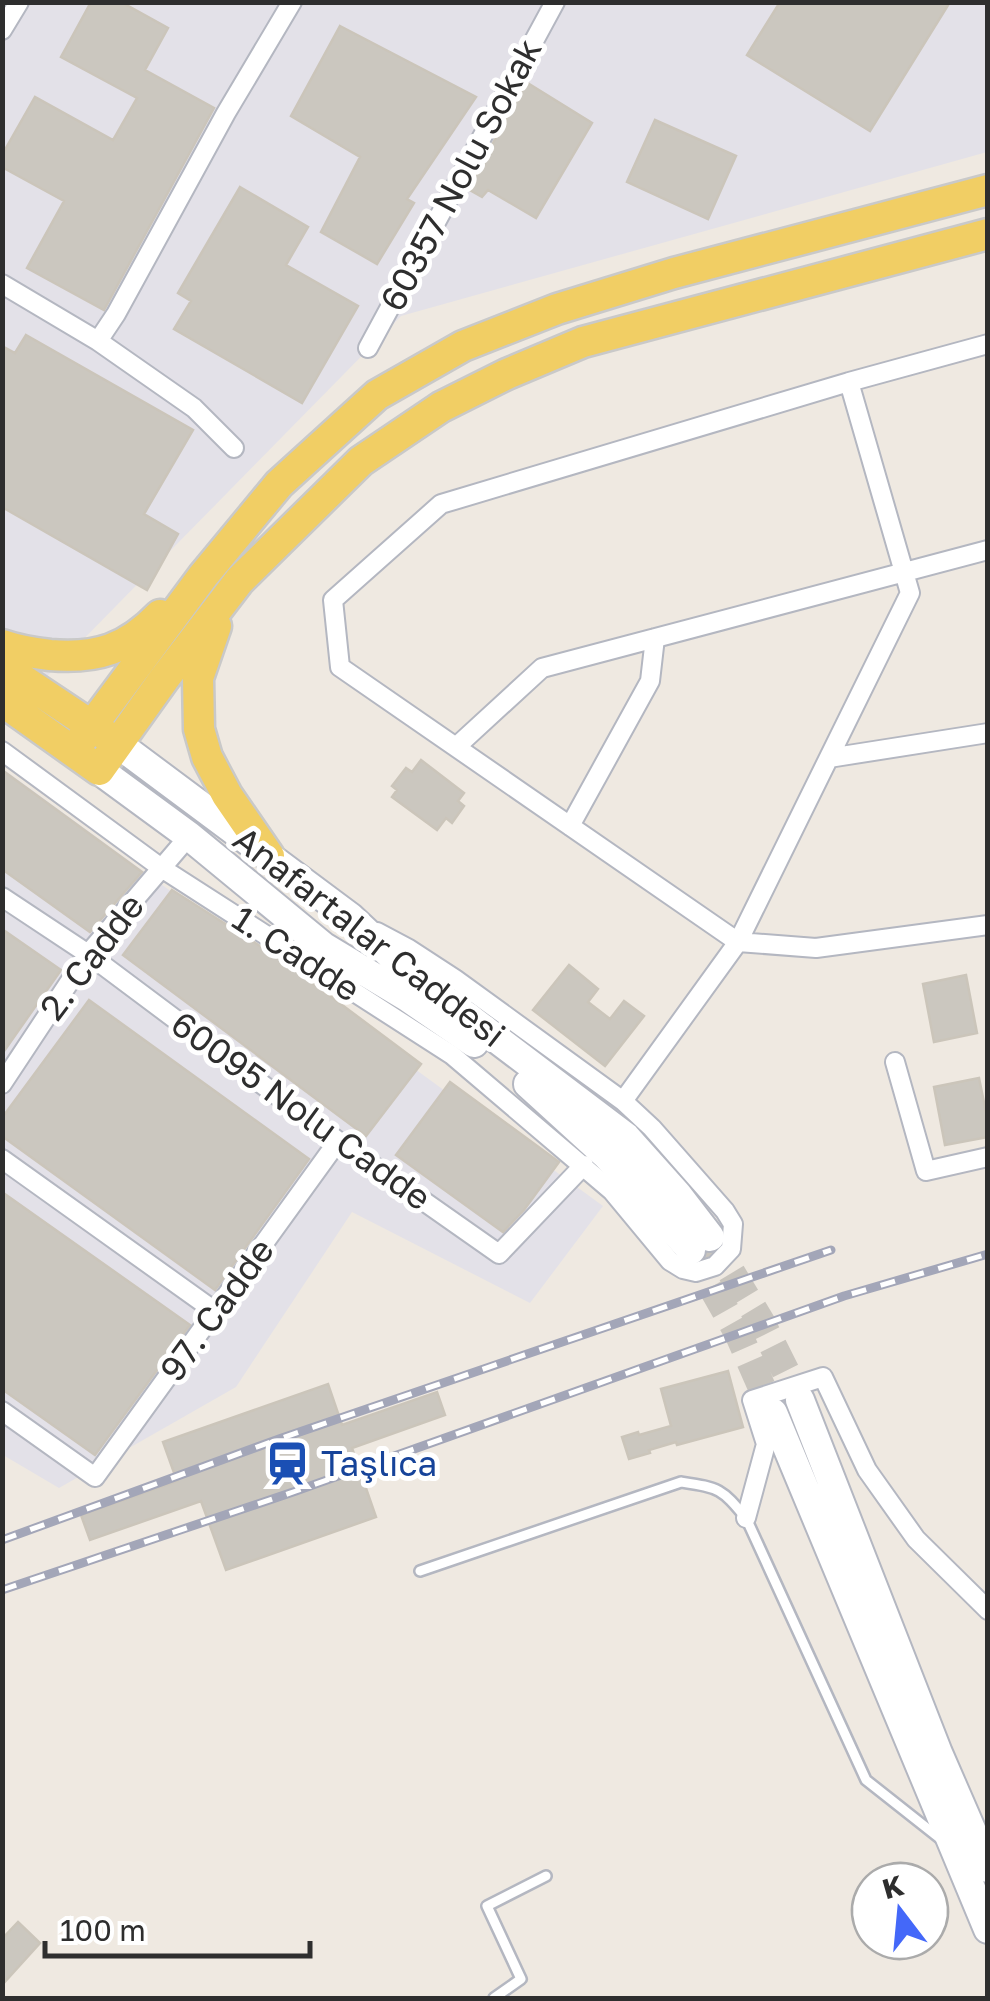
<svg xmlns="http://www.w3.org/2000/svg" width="990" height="2001" viewBox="0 0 990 2001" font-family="'Golos Text',sans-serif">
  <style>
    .industrial { fill: #e3e1e8 }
    .building { fill: #cbc7bf; stroke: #cbc5ba; stroke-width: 2.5 }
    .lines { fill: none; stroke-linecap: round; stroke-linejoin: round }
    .secondary-tunnel { stroke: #c8c4bd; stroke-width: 28; stroke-dasharray: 28 14; stroke-linecap: butt }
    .service-casing { stroke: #b4b7c1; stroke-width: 14 }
    .minor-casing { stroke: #b4b7c1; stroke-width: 22 }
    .secondary-casing { stroke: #b4b7c1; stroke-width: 32 }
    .primary-casing { stroke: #c9c9c9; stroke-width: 35 }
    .service { stroke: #fff; stroke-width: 9 }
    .minor { stroke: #fff; stroke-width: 18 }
    .secondary { stroke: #fff; stroke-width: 28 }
    .primary { stroke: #f1ce64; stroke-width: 30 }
    .rail-casing { stroke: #a3a6b8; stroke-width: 9 }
    .rail { stroke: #fff; stroke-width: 5; stroke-dasharray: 15; stroke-linecap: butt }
    .labels { text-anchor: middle; stroke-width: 10; stroke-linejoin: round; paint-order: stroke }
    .street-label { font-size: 35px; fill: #2e2e2e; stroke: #fff }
    .transit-label { font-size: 35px; fill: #164399; stroke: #fff; text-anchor: start }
  </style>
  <rect width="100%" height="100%" fill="#efe9e1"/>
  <!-- industrial -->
  <path class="industrial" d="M3,3H987V152L401,316L3,721Z
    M3,769L603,1206L530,1303L352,1212L236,1387L59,1488L3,1455Z"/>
  <!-- building -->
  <path class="building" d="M91,2H121L168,28L145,70L214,108L104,310L27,268L64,201L2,167V155L35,97L113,140L137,98L61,57Z
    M780,2H950L870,131L747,55Z
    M340,26L476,97L407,199L414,203L377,264L321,232L360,157L291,116Z
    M526,82L592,123L536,218L488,190L482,197L468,189Z
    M655,120L736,156L708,219L627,182Z
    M240,187L308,227L286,265L358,306L302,403L174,329L191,301L178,293Z
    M26,335L193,430L144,514L178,534L147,590L2,507V346L15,353Z
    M421,760L464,793L458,801L464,806L452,823L446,818L437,830L392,797L397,790L392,786L406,768L412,772Z
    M2,770L142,872L90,932L2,869Z
    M172,890L282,960L421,1064L366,1136L123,955Z
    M2,929L61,970L2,1054Z
    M569,965L598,989L588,1002L610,1019L624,1001L644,1016L605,1066L533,1010Z
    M966,975L977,1033L934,1042L923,984Z
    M89,1000L309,1159L215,1290L2,1136V1118Z
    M979,1078L988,1122V1137L945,1145L934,1087Z
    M450,1082L559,1162L524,1210L503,1232L396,1155Z
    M2,1192L190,1325L95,1455L2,1389Z
    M728,1371L743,1427L677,1445L676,1442L649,1450L650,1453L629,1459L622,1437L638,1432L639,1435L671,1426L661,1389Z
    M328,1384L342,1425L437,1392L445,1415L352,1448L376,1517L226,1570L201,1501L90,1540L81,1515L177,1481L163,1442Z
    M18,1922L40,1943L2,1985V1939Z"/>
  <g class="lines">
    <!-- secondary-tunnel -->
    <path class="secondary-tunnel" d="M710,1237L761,1322L800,1400
      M691,1250L738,1333L773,1413"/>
    <defs>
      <path id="service" d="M420,1571L681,1482C720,1488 721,1488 746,1518L866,1780L942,1840
        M494,1998L521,1979L487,1906L546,1876"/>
      <path id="minor" d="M2,30L19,2
        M2,284L98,341L194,408L234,448
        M98,341L116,314L226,113L292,2
        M988,344L849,382L441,504L333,600L340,667L738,942L816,948L988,925
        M368,348L555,2
        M456,747L542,668L988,550
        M2,751L160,867L452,1055L612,1191L670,1261L683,1269L696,1272L715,1266L731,1249L733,1224L725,1211L652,1128L623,1101L455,979L409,949L377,932
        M829,758L988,733
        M570,826L650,681L655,638
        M2,897L88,954L338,1141L499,1254L584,1165
        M895,1062L926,1171L988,1157
        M2,1084L88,954L189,836
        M623,1101L738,942L910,593L849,382
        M2,1159L216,1312
        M2,1411L95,1477L338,1141
        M746,1518L766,1444L752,1400L823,1377L867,1470L916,1539L988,1610"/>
      <path id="secondary" d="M118,744L350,917L411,974L626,1137L677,1194L710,1237
        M99,770L189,836L324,947L407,997L474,1043
        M528,1084L607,1156L691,1250
        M800,1400L938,1753L988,1868
        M773,1413L988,1929"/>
      <path id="primary" d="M216,626L198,678L199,729L207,757L227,795L269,856
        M2,645C19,651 33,653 50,655C97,659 127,649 160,615
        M2,666L107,736
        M2,701L99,770L164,679L239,581L361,461L441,407L507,374L583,342L988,234
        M73,751L203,576L279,484L377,395L463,346L557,309L674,273L988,190"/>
    </defs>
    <!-- service casing -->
    <use href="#service" class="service-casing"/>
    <!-- minor casing -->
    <use href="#minor" class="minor-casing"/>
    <!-- secondary casing -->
    <use href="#secondary" class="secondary-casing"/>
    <!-- primary casing -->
    <use href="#primary" class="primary-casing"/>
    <!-- service -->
    <use href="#service" class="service"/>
    <!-- minor -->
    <use href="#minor" class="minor"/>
    <!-- secondary -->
    <use href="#secondary" class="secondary"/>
    <!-- primary -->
    <use href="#primary" class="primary"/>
    <defs>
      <path id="rail" d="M2,1540L279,1439L831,1250
        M2,1590L296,1491L844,1296L988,1254"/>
    </defs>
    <!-- rail casing -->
    <use href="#rail" class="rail-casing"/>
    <!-- rail -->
    <use href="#rail" class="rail"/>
  </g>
  <!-- icons -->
  <defs>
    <symbol id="station-bare" viewBox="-9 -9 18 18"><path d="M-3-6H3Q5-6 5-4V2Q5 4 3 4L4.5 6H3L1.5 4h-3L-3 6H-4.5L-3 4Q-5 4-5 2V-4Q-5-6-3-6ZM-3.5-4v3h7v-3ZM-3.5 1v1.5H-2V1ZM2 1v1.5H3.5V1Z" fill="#1a4fb4" stroke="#fff" stroke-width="2.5" paint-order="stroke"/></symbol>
  </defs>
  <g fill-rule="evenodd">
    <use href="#station-bare" x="256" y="1432" width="63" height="63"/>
  </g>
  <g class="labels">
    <!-- street labels -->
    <g class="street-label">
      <text transform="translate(461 175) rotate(-62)" y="12">60357 Nolu Sokak</text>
      <text transform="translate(369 937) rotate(38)" y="12">Anafartalar Caddesi</text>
      <text transform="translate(296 954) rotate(33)" y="12">1. Cadde</text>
      <text transform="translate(92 957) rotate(-53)" y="12">2. Cadde</text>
      <text transform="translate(301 1111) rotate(36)" y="12">60095 Nolu Cadde</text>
      <text transform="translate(217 1310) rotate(-54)" y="12">97. Cadde</text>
    </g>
    <!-- transit labels -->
    <g class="transit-label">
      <text x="321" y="1476">Taşlıca</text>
    </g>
  </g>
  <!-- border -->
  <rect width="990" height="2001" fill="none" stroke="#2e2e2e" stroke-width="10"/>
  <!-- north arrow -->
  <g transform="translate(900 1911) rotate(344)"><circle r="48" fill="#ffffff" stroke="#ababab" stroke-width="2.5"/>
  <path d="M0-8L18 38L0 25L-18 38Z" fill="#4468f9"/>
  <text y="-15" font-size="28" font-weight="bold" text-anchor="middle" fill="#2e2e2e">K</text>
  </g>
  <!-- scale -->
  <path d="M45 1941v15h265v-15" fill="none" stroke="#2e2e2e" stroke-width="5"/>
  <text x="60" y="1941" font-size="30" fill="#2e2e2e" stroke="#ffffff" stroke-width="8" paint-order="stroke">100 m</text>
</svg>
